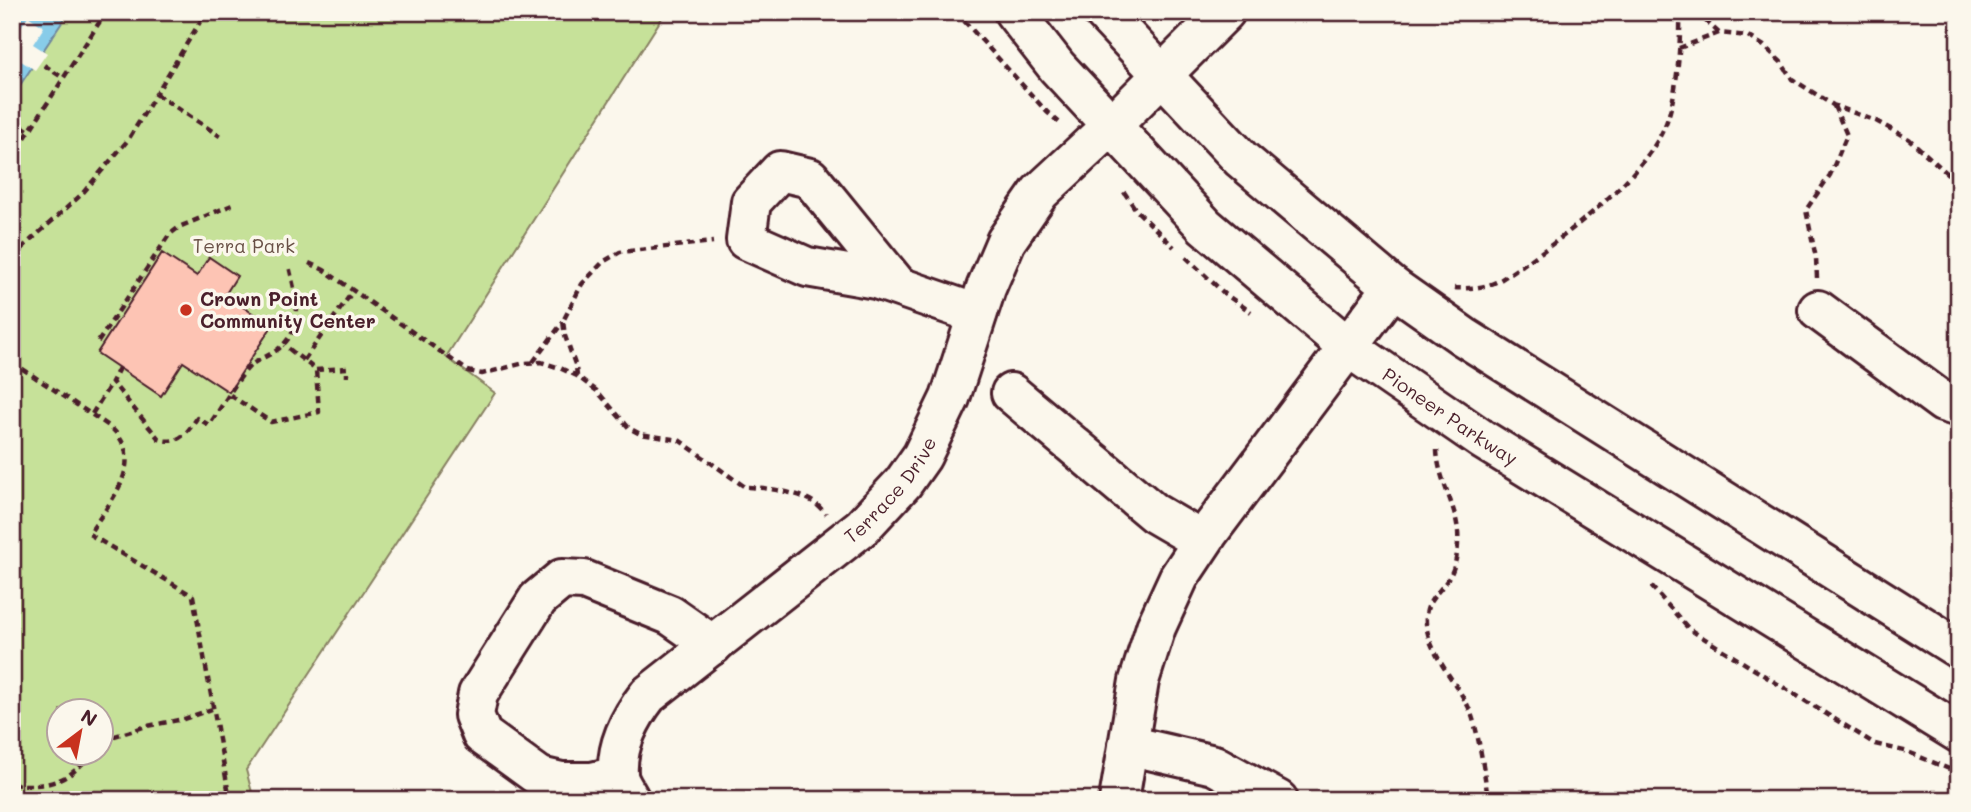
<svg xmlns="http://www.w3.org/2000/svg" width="1971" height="812" viewBox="0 0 1971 812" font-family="Mali,sans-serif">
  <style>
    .green { fill: #c6e199; stroke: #888062; stroke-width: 2; fill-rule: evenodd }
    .water { fill: #88cce9; stroke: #6f879d; stroke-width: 2 }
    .pier { fill: #fbf7ec }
    .building { fill: #fdc4b4; stroke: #4a1f2b; stroke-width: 2 }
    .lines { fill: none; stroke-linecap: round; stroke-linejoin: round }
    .minor-casing { stroke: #4a1f2b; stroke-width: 44 }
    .path { stroke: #4a1f2b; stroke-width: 4.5; stroke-dasharray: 7 5; stroke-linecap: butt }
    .minor { stroke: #fbf7ec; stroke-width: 38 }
    .poi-dot { fill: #c8321e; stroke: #fbf7ec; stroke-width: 2.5 }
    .labels { text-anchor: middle; stroke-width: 7; stroke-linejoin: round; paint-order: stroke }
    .park-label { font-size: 19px; fill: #695046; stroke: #fbf7ec }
    .poi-label { font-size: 19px; font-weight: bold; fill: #4a1f2b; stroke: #fbf7ec; text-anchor: start }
    .street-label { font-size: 19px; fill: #4a1f2b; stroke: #fbf7ec }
  </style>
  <rect width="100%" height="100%" fill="#fbf7ec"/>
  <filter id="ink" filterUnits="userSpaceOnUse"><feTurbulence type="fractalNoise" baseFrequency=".0143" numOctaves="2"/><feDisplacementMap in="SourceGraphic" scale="14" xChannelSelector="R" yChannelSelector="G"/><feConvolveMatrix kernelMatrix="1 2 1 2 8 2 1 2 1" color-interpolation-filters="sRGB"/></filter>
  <g filter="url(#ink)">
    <!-- green -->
    <path class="green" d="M12,12H670L662,18L446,357L495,393L246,770L254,800H12ZM60,710H102V752H60Z"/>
    <!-- water -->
    <path class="water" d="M12,12H69L12,97Z"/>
    <!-- pier -->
    <path class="pier" d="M28,16L44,27L33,44L47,53L35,70L21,61L12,73V32L16,34Z"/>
    <!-- building -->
    <path class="building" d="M162,253L197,276L209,257L237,276L225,295L272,326L229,392L183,362L161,396L97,353Z"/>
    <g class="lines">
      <defs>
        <g id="minor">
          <path id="s1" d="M1014,12L1057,67L1205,226L1348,347L1483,440L1959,733"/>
          <path d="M1103,12L1241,159L1393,287L1464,337L1959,649"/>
          <path d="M898,286L810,178L780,171L751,202L746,240L807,267L876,279L977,314"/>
          <path d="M1818,310L1943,402L1959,407"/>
          <path d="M1011,393L1154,513L1202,541"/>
          <path d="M1128,745L1214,765L1278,800"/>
          <path d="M618,776L592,782H561L540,777L482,735L474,715L478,694L538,599L562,579L584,580L670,615L713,645"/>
          <path id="s2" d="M630,800C626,792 618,782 618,774C616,745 631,717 648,695L862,527L903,483L922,456L950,398L986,288L1006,241L1040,192L1111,126L1225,12"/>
          <path d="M1119,800L1139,681L1156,627L1179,577L1209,532L1393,287"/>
        </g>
      </defs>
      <!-- minor casing -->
      <use href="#minor" class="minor-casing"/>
      <!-- path -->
      <path class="path" d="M956,12L1047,112L1061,124
        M1696,12L1719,33
        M1679,48L1719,33L1748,36L1764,46L1781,62L1792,79L1833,105L1876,121L1909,139L1959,184
        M44,65L63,78
        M156,94L220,136
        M12,119L29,131
        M12,158L106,12
        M1124,192L1136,210L1174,247
        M12,257L82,194L128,140L206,12
        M1186,257L1225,294L1251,312
        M309,263L324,270L468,371L482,374L524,363L541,362L560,368L577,376L597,391L629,428L640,434L679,440L745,487C762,487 799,492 813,502C818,505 822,510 826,514
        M1817,278L1816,258L1806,210L1830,175L1847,135L1834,106
        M1454,288C1466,289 1484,288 1496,282C1505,278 1514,270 1523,265C1567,235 1642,178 1664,128C1677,100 1681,44 1680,12
        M98,342L169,235L179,227L232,205
        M304,360L353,291
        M12,362L109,426C149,460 111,500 89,534L193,596L230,800
        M533,362L563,322
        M119,368L112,382L159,439C178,446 188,432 197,418L209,425C222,407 235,382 249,367C256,360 269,356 277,350C307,327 296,298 289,266
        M316,370L347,368V377
        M577,376L576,367L565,336L563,321L582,284L603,262L620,252L713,242
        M230,395L271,422L319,412L316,370L284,345
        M92,414L112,382
        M1437,450C1438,483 1461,511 1458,543C1458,552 1455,566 1451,574C1439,596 1421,600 1427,630C1433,658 1455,681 1468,706C1478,726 1485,776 1488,800
        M1651,586L1689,629L1875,744L1908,752L1959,773
        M102,740L147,726L184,719L212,709
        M12,784C48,788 70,782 92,752"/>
      <!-- minor -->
      <use href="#minor" class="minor"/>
    </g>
  </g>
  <!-- markers -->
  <circle class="poi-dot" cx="186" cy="310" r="7"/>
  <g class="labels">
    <!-- park labels -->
    <g class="park-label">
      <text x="244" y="253">Terra Park</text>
    </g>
    <!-- poi labels -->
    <g class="poi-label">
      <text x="200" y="306">Crown Point<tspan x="200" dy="22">Community Center</tspan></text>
    </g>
    <!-- street labels -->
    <g class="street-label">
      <text dy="7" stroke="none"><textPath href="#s1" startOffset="598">Pioneer Parkway</textPath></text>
      <text dy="7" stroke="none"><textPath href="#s2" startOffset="434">Terrace Drive</textPath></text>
    </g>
  </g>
  <!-- margin -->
  <rect width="1971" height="812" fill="none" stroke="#fbf7ec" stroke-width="42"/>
  <rect x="21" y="21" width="1929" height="770" fill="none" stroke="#4a1f2b" stroke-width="2.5" filter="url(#ink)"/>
  <!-- north arrow -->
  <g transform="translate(80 732) rotate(32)"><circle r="33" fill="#fbf7ec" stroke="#b4a19f" stroke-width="2"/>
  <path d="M0-5L12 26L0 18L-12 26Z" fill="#c8321e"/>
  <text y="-10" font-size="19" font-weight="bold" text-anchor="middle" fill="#4a1f2b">N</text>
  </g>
</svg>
